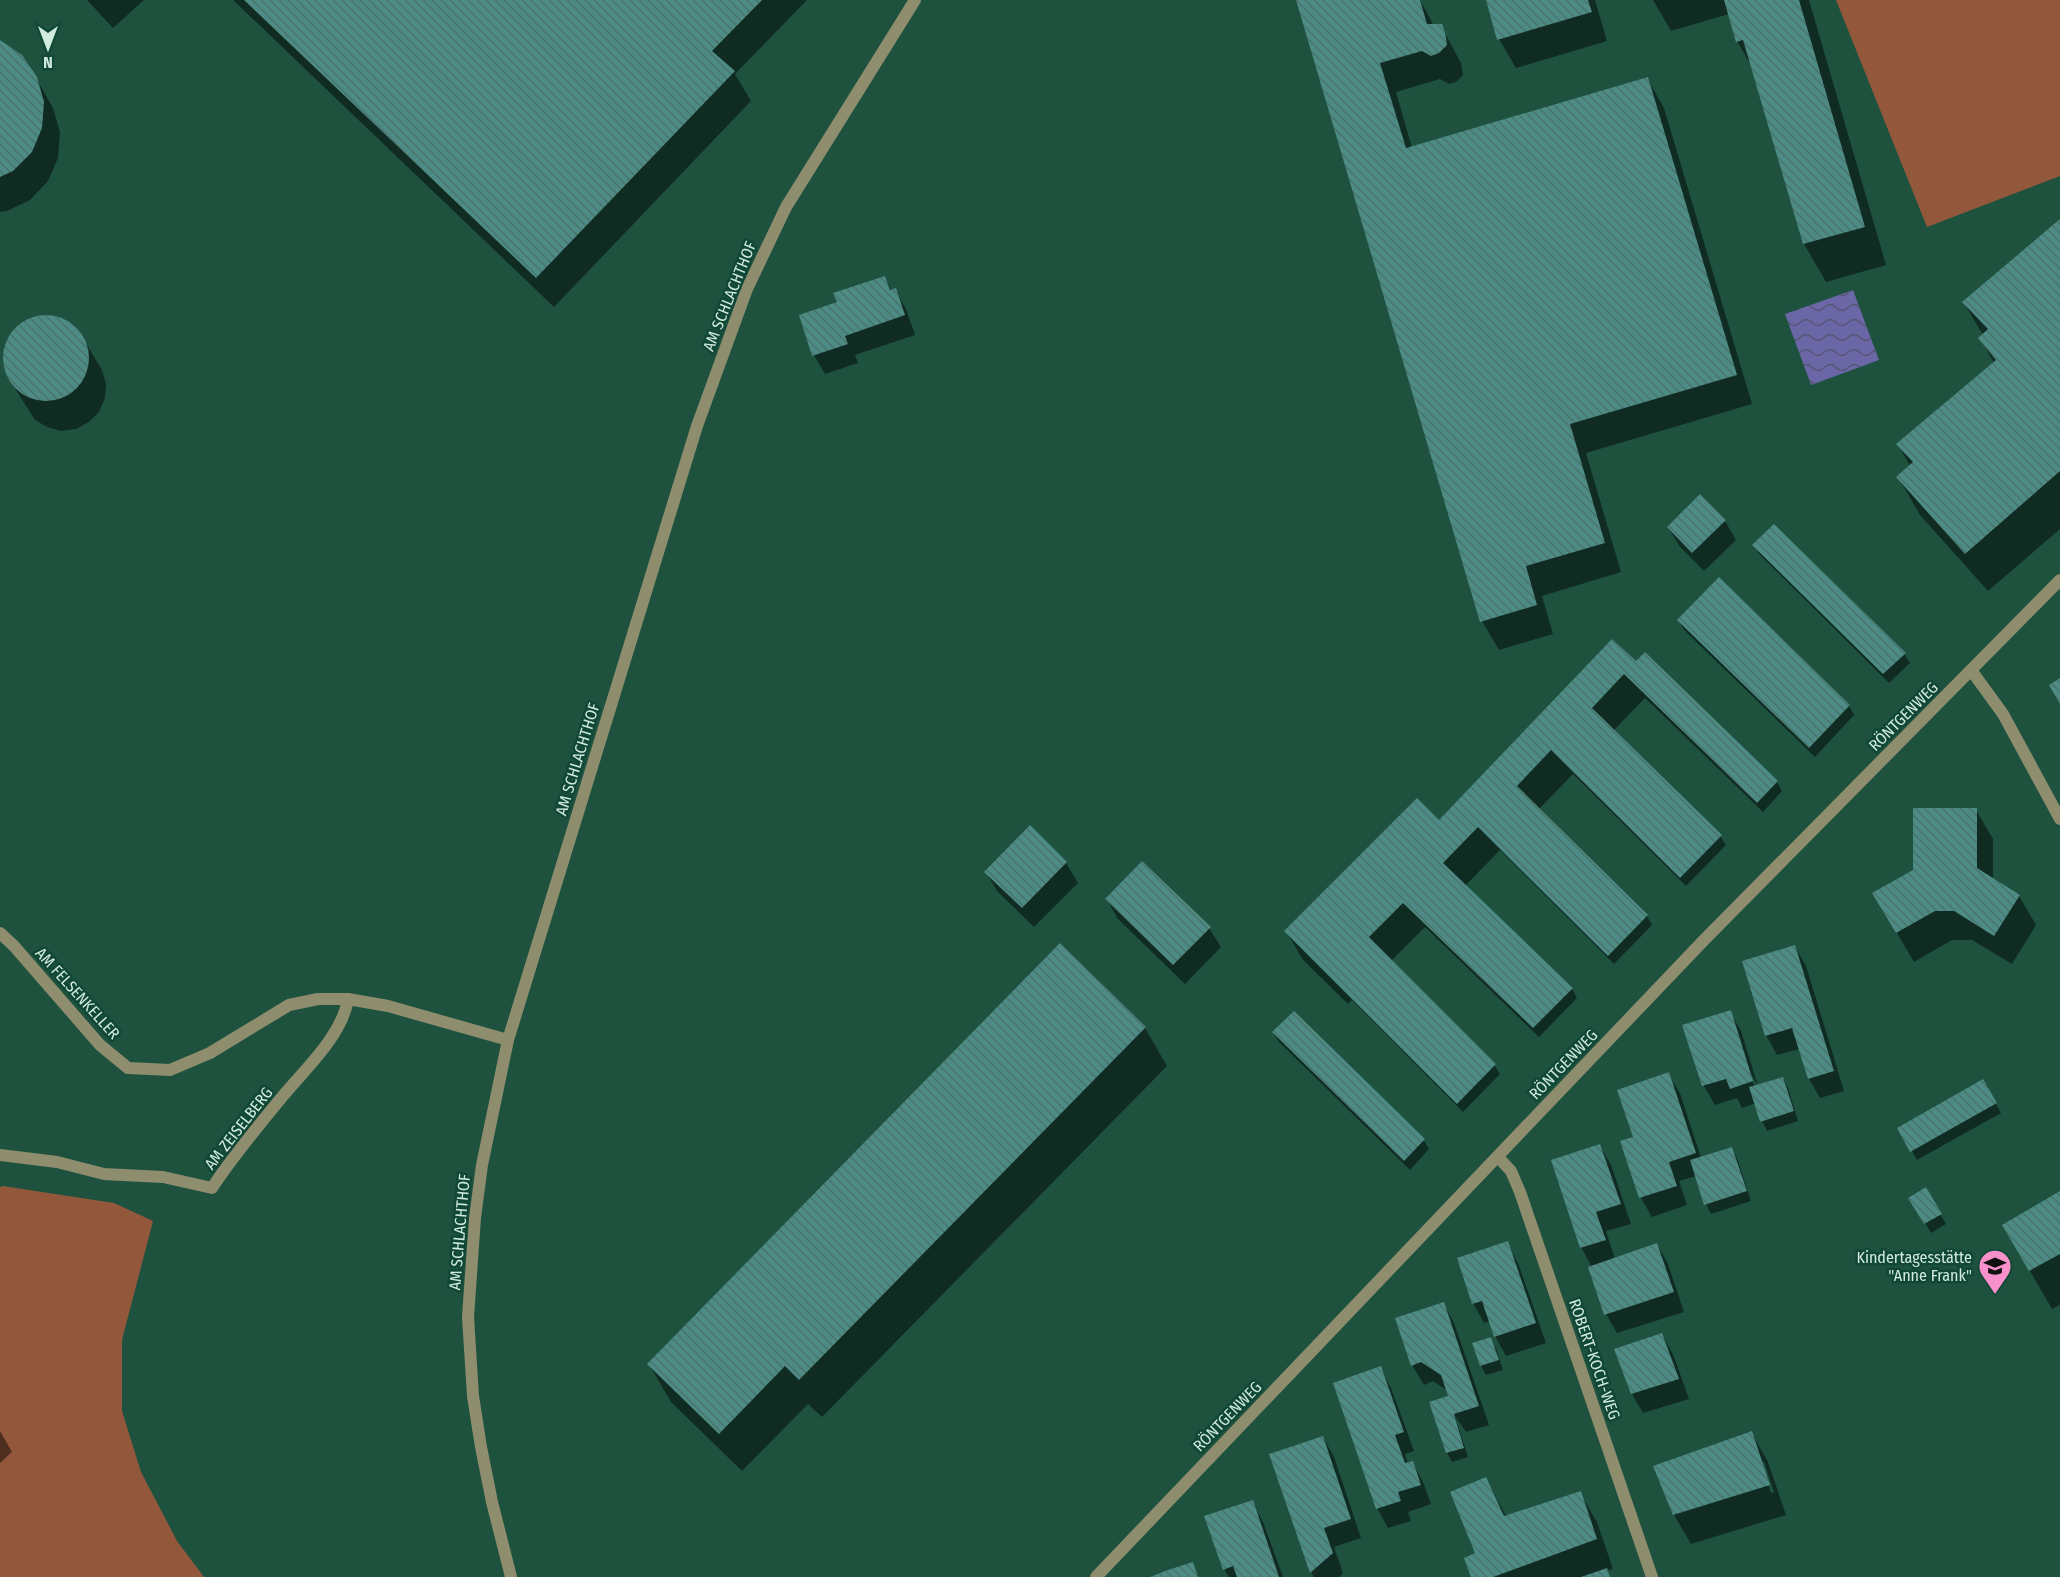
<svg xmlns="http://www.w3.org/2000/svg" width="2060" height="1577" viewBox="0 0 2060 1577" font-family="'Fira Sans Condensed',sans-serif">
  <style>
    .garden { fill: #93583b }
    .water { fill: url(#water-waves) }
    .shadow { fill: #0007; fill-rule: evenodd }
    .building { fill: url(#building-back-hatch) }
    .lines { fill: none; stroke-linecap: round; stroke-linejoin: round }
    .street { stroke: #8e8d6e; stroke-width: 12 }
    .labels { text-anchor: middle; stroke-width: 5; stroke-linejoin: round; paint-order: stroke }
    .street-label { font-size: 16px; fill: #d1ebdf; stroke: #114735 }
    .poi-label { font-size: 16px; fill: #d1ebdf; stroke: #114735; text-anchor: end }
  </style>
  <defs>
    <pattern id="water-waves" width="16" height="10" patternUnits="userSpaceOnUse" patternTransform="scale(1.5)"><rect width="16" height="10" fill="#6b66a6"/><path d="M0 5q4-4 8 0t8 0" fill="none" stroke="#555674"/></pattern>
    <pattern id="building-back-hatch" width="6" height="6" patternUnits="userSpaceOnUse" patternTransform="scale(1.5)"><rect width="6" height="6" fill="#4e8b84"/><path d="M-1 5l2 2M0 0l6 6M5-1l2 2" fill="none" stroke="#49736d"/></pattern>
  </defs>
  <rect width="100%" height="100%" fill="#1e523f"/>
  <!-- garden -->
  <path class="garden" d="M1836,0H2060V176L1927,227Z
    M3,1186L114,1203L153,1221L122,1340V1411L141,1472L177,1541L204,1577H0V1187Z"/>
  <!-- water -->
  <path class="water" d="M1853,290L1879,360L1811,385L1785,314Z"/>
  <!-- shadow -->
  <path class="shadow" d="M87,0H144L113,28Z
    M233,0H807L735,74L751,101L554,307Z
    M1298,0H1420L1434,26H1441L1461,63L1463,75L1456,82L1449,84L1440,79L1396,92L1412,148L1647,78L1664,108L1752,404L1586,453L1621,572L1542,596L1553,634L1499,650L1482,621Z
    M1487,0H1595L1607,41L1516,68L1499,39Z
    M1653,0H1809L1886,265L1826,282L1804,244L1753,69L1737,41L1729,14L1671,31Z
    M0,42L36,78L53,108L60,132L58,158L48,181L30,200L7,211L0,212Z
    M2060,221V529L1988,591L1920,515L1898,477L1910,466L1898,444L1994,363L1980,338L1983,335L1964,303Z
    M884,277L892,291L895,290L906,309L915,335L855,355L858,363L825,374L814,355L839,303Z
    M38,316H51L64,319L76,327L102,370L106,384L105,398L99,412L89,422L76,429L61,431L47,427L35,420L9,379L5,366L4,353L8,340L15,329L25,321Z
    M1725,521L1736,540L1704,571L1680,547L1668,527Z
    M1754,545L1904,654L1910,663L1889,683L1759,554Z
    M1679,621L1849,706L1854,715L1815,757L1684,630Z
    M1612,641L1777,782L1782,791L1763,812L1645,698L1613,731L1720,836L1726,845L1686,886L1573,774L1539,809L1647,916L1652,925L1614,964L1500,850L1465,886L1572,989L1577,998L1539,1037L1425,927L1391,961L1494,1065L1500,1074L1463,1112L1352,1000L1348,1004L1303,960L1286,931L1439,822Z
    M1976,810L1993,839V880L2019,896L2036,925L2012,964L1972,940H1952L1914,962L1874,894L1914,871Z
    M1030,828L1066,863L1078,883L1034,927L997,891L986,872Z
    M1107,900L1209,928L1221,947L1185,984L1118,919Z
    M1795,947L1806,966L1844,1091L1820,1098L1809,1079L1800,1049L1777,1055L1766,1035Z
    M1730,1012L1741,1031L1758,1086L1783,1078L1788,1088L1798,1121L1767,1131L1762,1121L1756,1103L1742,1108L1737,1098L1715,1105L1704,1086L1683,1026ZM1751,1074L1758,1086H1755L1748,1075Z
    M1145,1028L1167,1066L822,1417L808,1404L742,1471L671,1402L649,1364Z
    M1273,1033L1423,1139L1429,1149L1410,1170L1279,1042Z
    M1668,1074L1680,1093L1701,1158L1732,1149L1737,1158L1751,1201L1711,1214L1706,1204L1696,1176L1679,1181L1687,1205L1652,1217L1641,1198L1622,1142L1635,1138Z
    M1983,1081L2001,1113L1917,1160L1899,1128Z
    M1600,1146L1611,1165L1631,1224L1606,1231L1615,1259L1657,1244L1668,1264L1684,1312L1617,1333L1606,1314L1592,1267L1581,1247Z
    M1925,1189L1946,1224L1931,1233L1911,1198Z
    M2060,1193V1305L2052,1309L2004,1226Z
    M1507,1243L1518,1263L1546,1343L1506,1356L1495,1336L1490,1321L1484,1323L1473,1303Z
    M1443,1303L1454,1323L1489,1425L1466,1432L1455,1416L1468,1457L1452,1462L1447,1453L1451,1404L1448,1391L1433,1381L1424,1385L1412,1365Z
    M1662,1335L1673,1354L1689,1399L1643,1413L1632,1394Z
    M1491,1339L1496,1348L1503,1370L1486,1375L1481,1366L1474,1344Z
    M1380,1368L1391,1388L1414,1451L1405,1454L1408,1464L1412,1462L1423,1482L1431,1504L1408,1512L1411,1521L1388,1528L1377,1508Z
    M0,1431L12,1452L0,1463Z
    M1751,1432L1768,1462L1786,1515L1691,1544L1674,1515ZM1761,1462H1764L1774,1492L1771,1493Z
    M1323,1437L1334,1457L1361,1538L1334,1547L1343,1573L1339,1577H1314L1311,1572L1271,1455Z
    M1486,1479L1506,1516L1580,1493L1597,1522L1613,1569L1606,1571L1610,1577H1473Z
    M1252,1502L1263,1522L1283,1577H1229L1224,1569Z"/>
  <!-- building -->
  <path class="building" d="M244,0H762L712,51L735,71L536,278Z
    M1296,0H1420L1427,24H1442L1445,32L1447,45L1439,53L1431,56L1422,51L1380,63L1406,148L1648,77L1737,375L1570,424L1605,543L1526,566L1537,605L1480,622Z
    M1486,0H1588L1592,12L1497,40Z
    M1724,0H1799L1865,227L1803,244L1743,40L1736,42Z
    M0,40L22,55L37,77L44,102L42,128L32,152L13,171L0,177Z
    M2060,219V471L1965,554L1896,477L1913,462L1896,444L1996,360L1978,338L1988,329L1962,302Z
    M885,276L890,290L896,288L905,315L845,336L848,344L812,356L799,315L837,302L833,293Z
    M3 358a43 43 0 1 1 86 0a43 43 0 1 1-86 0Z
    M1700,494L1726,520L1692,553L1667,527Z
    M1774,524L1906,653L1883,674L1752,545Z
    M1719,577L1850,705L1809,748L1677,620Z
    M1612,639L1636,661L1645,652L1778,781L1757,803L1624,674L1592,708L1722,835L1680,878L1551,750L1517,786L1648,915L1608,956L1478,827L1443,863L1573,988L1533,1028L1403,903L1369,937L1496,1064L1457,1104L1284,931L1417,798L1439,820Z
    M2060,678V704L2049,685Z
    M1913,808H1977V868L2020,895L1994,936L1954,911H1935L1896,933L1872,893L1913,870Z
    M1030,825L1067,862L1022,908L984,872Z
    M1142,861L1211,927L1173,965L1105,899Z
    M1060,943L1146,1027L799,1380L785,1366L719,1434L647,1364Z
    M1795,945L1834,1071L1808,1079L1792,1028L1765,1036L1742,961Z
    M1731,1010L1753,1081L1730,1089L1726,1079L1702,1086L1682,1025Z
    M1294,1011L1425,1139L1404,1161L1272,1032Z
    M1669,1072L1696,1153L1669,1162L1677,1186L1639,1198L1620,1141L1633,1137L1617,1090Z
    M1783,1077L1794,1111L1760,1122L1749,1087Z
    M1983,1079L1997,1103L1910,1152L1897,1128Z
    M1600,1144L1621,1204L1596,1212L1606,1240L1580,1248L1551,1160Z
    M1732,1147L1747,1191L1704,1205L1690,1160Z
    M1926,1187L1942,1214L1924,1224L1908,1198Z
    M2060,1191V1254L2029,1271L2002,1225Z
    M1508,1241L1536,1323L1494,1337L1482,1301L1472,1304L1457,1258Z
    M1657,1243L1674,1292L1604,1315L1588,1267Z
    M1444,1302L1479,1406L1454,1414L1464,1448L1446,1453L1429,1402L1448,1396L1441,1375L1421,1362L1411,1366L1395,1318Z
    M1662,1333L1679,1379L1631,1394L1614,1349Z
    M1491,1337L1499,1360L1480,1366L1472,1343Z
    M1381,1366L1404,1432L1395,1435L1405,1463L1413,1461L1421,1485L1398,1492L1401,1501L1376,1509L1333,1383Z
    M1752,1431L1770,1485L1673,1515L1653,1466Z
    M1323,1436L1351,1519L1324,1528L1333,1553L1310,1573L1269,1454Z
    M1486,1477L1504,1516L1581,1491L1597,1539L1493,1577H1471L1464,1558L1475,1553L1450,1492Z
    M1253,1500L1279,1577H1237L1233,1566L1223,1570L1204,1516Z
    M1193,1562L1198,1577H1150L1168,1570Z
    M1607,1568L1610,1577H1581Z"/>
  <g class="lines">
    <!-- street -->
    <path class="street" d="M1971,670L2003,714L2060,819
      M0,933L14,946L100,1045L128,1068L170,1070L210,1053L289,1005L318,999H348L388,1006L508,1040
      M0,1155L57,1162L104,1174L163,1177L212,1188C233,1156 258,1126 282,1097C305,1069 342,1036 348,999
      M1498,1157L1511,1171L1520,1192L1652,1577
      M511,1577L492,1502L481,1447L473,1396L468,1317L475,1218L482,1165L508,1040L697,426L747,289L786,207L915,0
      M1096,1577L1705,939L2060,580"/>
  </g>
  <!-- icons -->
  <defs>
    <symbol id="school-pin" viewBox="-11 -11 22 30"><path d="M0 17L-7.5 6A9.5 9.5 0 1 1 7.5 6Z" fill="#f890cb" stroke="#114735"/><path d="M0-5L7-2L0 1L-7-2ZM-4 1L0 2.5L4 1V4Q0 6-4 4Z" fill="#111"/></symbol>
  </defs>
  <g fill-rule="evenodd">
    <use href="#school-pin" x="1976" y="1247" width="38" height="52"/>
  </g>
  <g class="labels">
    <!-- street labels -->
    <g class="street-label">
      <text transform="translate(729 296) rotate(-68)" y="6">AM SCHLACHTHOF</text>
      <text transform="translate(1903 716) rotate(-45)" y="6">RÖNTGENWEG</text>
      <text transform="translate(577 759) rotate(-73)" y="6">AM SCHLACHTHOF</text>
      <text transform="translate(78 993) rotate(48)" y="6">AM FELSENKELLER</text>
      <text transform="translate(1563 1064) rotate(-46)" y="6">RÖNTGENWEG</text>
      <text transform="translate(238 1128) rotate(-52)" y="6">AM ZEISELBERG</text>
      <text transform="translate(459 1232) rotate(-85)" y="6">AM SCHLACHTHOF</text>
      <text transform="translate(1595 1359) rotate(71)" y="6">ROBERT-KOCH-WEG</text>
      <text transform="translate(1227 1416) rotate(-46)" y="6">RÖNTGENWEG</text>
    </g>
    <!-- poi labels -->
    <g class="poi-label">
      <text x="1972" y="1263">Kindertagesstätte<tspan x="1972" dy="18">"Anne Frank"</tspan></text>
    </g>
  </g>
  <!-- north arrow -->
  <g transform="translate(48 48) rotate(180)" stroke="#114735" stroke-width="4.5" paint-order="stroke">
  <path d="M0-4.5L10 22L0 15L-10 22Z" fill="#d1ebdf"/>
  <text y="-9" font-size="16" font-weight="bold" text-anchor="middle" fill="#d1ebdf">N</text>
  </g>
</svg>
